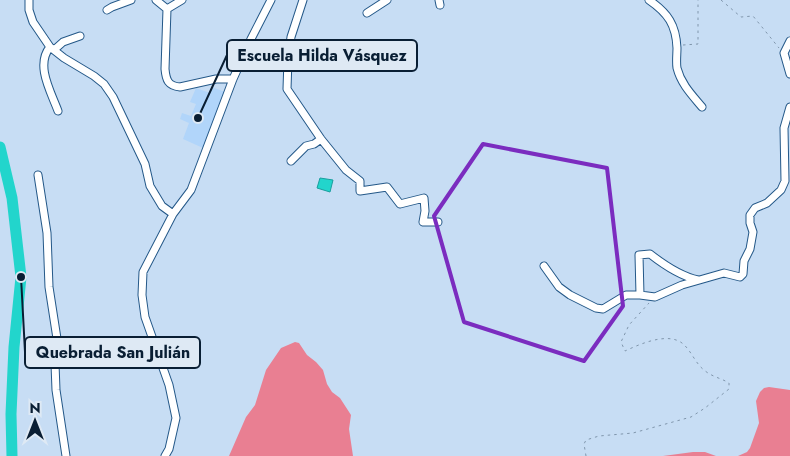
<svg xmlns="http://www.w3.org/2000/svg" width="790" height="456" viewBox="0 0 790 456" font-family="Jost,sans-serif">
  <style>
    .built { fill: #b1d5fa }
    .forest { fill: #e97f92 }
    .water { fill: #22d5cc; stroke: #1a9e9e }
    .lines { fill: none; stroke-linecap: round; stroke-linejoin: round }
    .river { stroke: #22d5cc; stroke-width: 11 }
    .minor-casing { stroke: #245888; stroke-width: 9 }
    .path { stroke: #8096ac; stroke-width: 1; stroke-dasharray: 2.5 4; stroke-linecap: butt }
    .minor { stroke: #fff; stroke-width: 7 }
    .marked { fill: none; stroke: #7b2cbf; stroke-width: 4; stroke-linejoin: round }
    .leader { fill: none; stroke: #091e33; stroke-width: 2 }
    .callout-dot { fill: #091e33; stroke: #dee9f4; stroke-width: 2 }
    .callout { fill: #dee9f4; stroke: #091e33; stroke-width: 2 }
    .callout-label { font-size: 16px; text-anchor: middle; font-weight: bold; fill: #091e33 }
  </style>
  <rect width="100%" height="100%" fill="#c7ddf4"/>
  <!-- built -->
  <path class="built" d="M212,87L225,92L203,148L183,139L189,123L180,119L182,113L191,116L196,104L190,102L196,88L210,93Z"/>
  <!-- forest -->
  <path class="forest" d="M295,342L299,343L307,355L316,362L323,370L327,384L332,392L340,398L351,415L349,429L353,456H229L246,417L255,405L266,370L281,348Z
    M769,387L790,390V456H738L747,452L750,448L759,423L756,401L760,392L764,388Z
    M693,452H705L716,456H663Z"/>
  <!-- water -->
  <path class="water" d="M320,178L333,180L330,192L317,188Z"/>
  <g class="lines">
    <!-- river -->
    <path class="river" d="M0,147L12,198L21,277L14,347L11,414L12,456"/>
    <defs>
      <path id="minor" d="M29,0V10L33,22L50,47L64,58L94,76L104,84L113,97L145,164L150,186L162,206L173,214
        M156,0L167,9L165,69C166,80 168,86 180,87L216,79H233
        M303,0L291,37L288,59L287,89L321,139L346,170L360,181V191L387,187L400,204L424,198L425,211L423,222H438
        M439,0L440,5
        M649,0C668,13 676,25 677,48C677,54 676,62 677,68C681,84 692,95 702,107
        M167,9L182,0
        M107,10L112,7L131,0
        M367,13L387,0
        M790,41L784,53L790,74
        M50,47C35,65 51,92 58,111
        M54,50L63,42L80,36
        M291,161L306,146L314,144L321,139
        M38,175L47,233L49,287L58,345L55,364L56,390L66,456
        M544,266L559,287L570,295L596,308L603,309L626,295H640
        M698,280C680,276 664,265 650,254L639,255L640,295L655,297L682,285L724,273L740,277L743,274L744,261L750,249L753,232L750,223V215L755,208L767,203L781,190L785,181L784,128L790,107
        M165,456L169,449L176,418L169,385L145,317L142,295L143,272L173,214L191,190L233,79L251,39L271,0"/>
    </defs>
    <!-- minor casing -->
    <use href="#minor" class="minor-casing"/>
    <!-- path -->
    <path class="path" d="M721,0L741,17L753,16L779,48
      M683,45L698,44V0
      M586,456L584,444L586,440L599,436L633,433L691,417L705,408L729,389V383C721,378 712,377 704,370C695,363 691,350 682,343C667,332 640,344 625,351L621,342L629,325L649,303"/>
    <!-- minor -->
    <use href="#minor" class="minor"/>
  </g>
  <!-- marked area -->
  <path class="marked" d="M483,144L607,168L623,306L584,361L464,322L434,216Z"/>
  <!-- callouts -->
  <path class="leader" d="M198 118L227 55M21 277L25 352"/>
  <g class="callout-dot">
    <circle cx="198" cy="118" r="5"/>
    <circle cx="21" cy="277" r="5"/>
  </g>
  <g class="callout">
    <rect x="227" y="40" width="190" height="31" rx="5"/>
    <rect x="25" y="337" width="175" height="31" rx="5"/>
  </g>
  <g class="callout-label">
    <text x="322" y="61">Escuela Hilda Vásquez</text>
    <text x="113" y="358">Quebrada San Julián</text>
  </g>
  <!-- north arrow -->
  <g transform="translate(35 421)" stroke="#dee9f4" stroke-width="4" paint-order="stroke">
  <path d="M0-4L9 19L0 12L-9 19Z" fill="#091e33"/>
  <text y="-8" font-size="14" font-weight="bold" text-anchor="middle" fill="#091e33">N</text>
  </g>
</svg>
